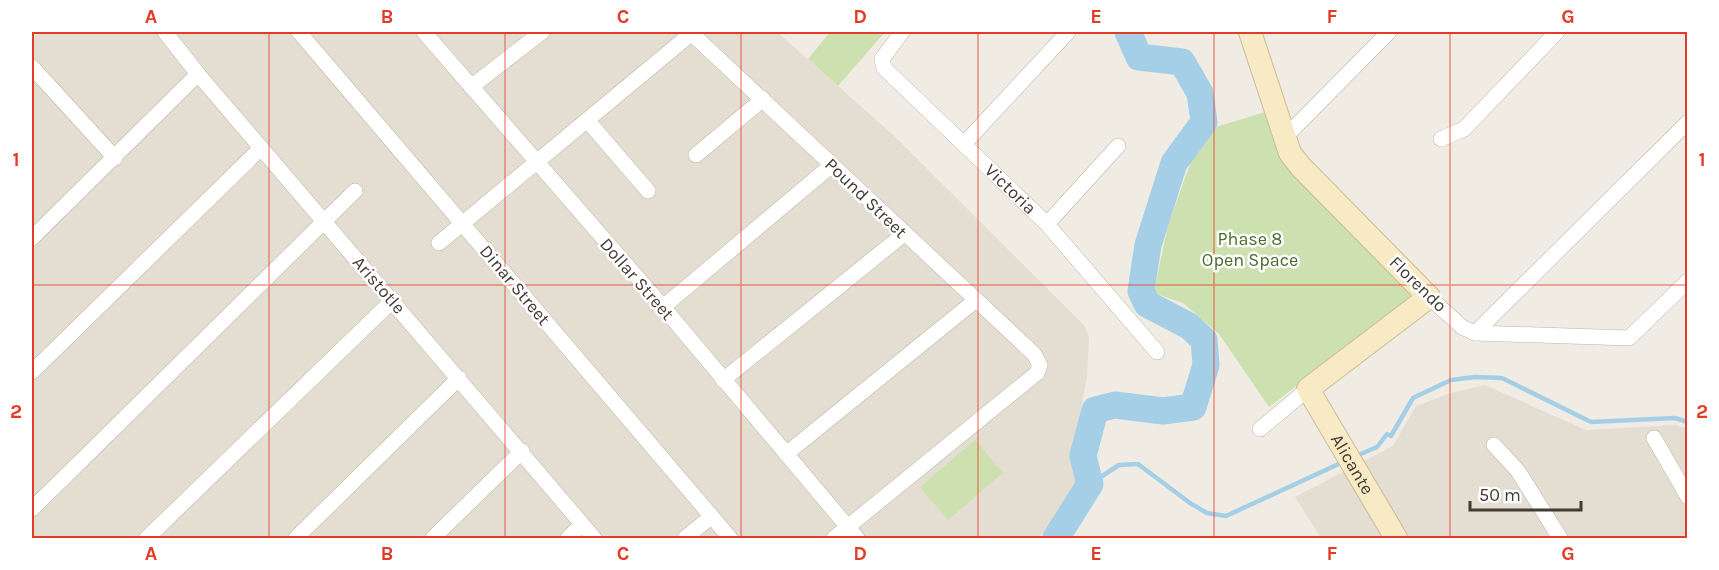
<svg xmlns="http://www.w3.org/2000/svg" width="1719" height="570" viewBox="0 0 1719 570" font-family="Karla,sans-serif">
  <style>
    .residential { fill: #e3ddd2 }
    .green { fill: #cde0b0 }
    .lines { fill: none; stroke-linecap: round; stroke-linejoin: round }
    .stream { stroke: #a5cfe7; stroke-width: 4.5 }
    .river { stroke: #a5cfe7; stroke-width: 27 }
    .street-casing { stroke: #bdb6aa; stroke-width: 16 }
    .secondary-casing { stroke: #cbbc97; stroke-width: 24 }
    .street { stroke: #fff; stroke-width: 15 }
    .secondary { stroke: #f8eac5; stroke-width: 22 }
    .grid { fill: none; stroke: #e33b27; stroke-width: 1.5; stroke-opacity: 0.55 }
    .labels { text-anchor: middle; stroke-width: 5; stroke-linejoin: round; paint-order: stroke }
    .street-label { font-size: 18px; fill: #413c34; stroke: #fff }
    .park-label { font-size: 18px; fill: #486c2e; stroke: #fff }
    .neatline { fill: none; stroke: #e33b27; stroke-width: 2 }
    .grid-label { font-size: 20px; text-anchor: middle; font-weight: bold; fill: #e33b27 }
  </style>
  <rect width="100%" height="100%" fill="#f0ece4"/>
  <!-- residential -->
  <path class="residential" d="M32,32H777L892,134L1084,325L1089,337L1087,377L1077,429L1078,480L1040,538H32Z
    M1485,385L1586,430L1676,425L1687,429V538H1321L1295,497L1393,446L1416,406L1451,393Z"/>
  <!-- green -->
  <path class="green" d="M830,32H885L838,86L808,59Z
    M1265,112L1415,295L1269,407L1219,334L1183,303L1154,293L1167,229L1191,161L1216,127Z
    M975,440L1003,473L948,520L920,487Z"/>
  <g class="lines">
    <!-- stream -->
    <path class="stream" d="M1356,456L1377,447L1387,434L1391,436L1413,398L1451,380L1475,377L1502,378L1591,422L1675,418L1688,422
      M1090,484L1119,465L1138,464L1190,503L1207,513L1226,516L1343,462"/>
    <!-- river -->
    <path class="river" d="M1056,538L1090,484L1083,456L1095,410L1115,405L1163,411L1193,407L1206,365L1204,340L1189,326L1147,304L1141,291L1148,245L1174,163L1204,122L1200,93L1182,62L1139,57L1128,32"/>
    <defs>
      <g id="street">
        <path d="M165,32L198,74L594,538"/>
        <path d="M299,32L730,538"/>
        <path d="M424,32L663,307L857,538"/>
        <path d="M690,32L1034,354L1040,365L1037,373L834,538"/>
        <path id="s1" d="M902,32L882,59L884,68L1047,224L1157,352"/>
        <path d="M32,67L115,158"/>
        <path d="M471,87L542,32"/>
        <path d="M587,120L648,191"/>
        <path d="M1284,138L1389,32"/>
        <path d="M1441,139L1464,129L1557,32"/>
        <path d="M964,144L1068,32"/>
        <path d="M696,155L763,99"/>
        <path d="M1047,224L1118,146"/>
        <path d="M32,238L198,74"/>
        <path d="M439,243L692,33"/>
        <path d="M1429,297L1462,327L1475,333L1629,338L1688,281"/>
        <path d="M663,307L832,165"/>
        <path d="M1475,333L1688,122"/>
        <path d="M32,372L261,148"/>
        <path d="M723,380L904,234"/>
        <path d="M1260,429L1308,389"/>
        <path d="M1654,438L1688,497"/>
        <path d="M1494,445L1518,471L1560,538"/>
        <path d="M786,454L976,300"/>
        <path d="M32,509L355,191"/>
        <path d="M147,538L393,300"/>
        <path d="M296,538L459,378"/>
        <path d="M433,538L522,451"/>
        <path d="M568,538L582,524"/>
        <path d="M685,538L711,517"/>
      </g>
      <g id="secondary">
        <path id="s2" d="M1250,32L1290,153L1301,167L1429,297L1308,389L1396,538"/>
      </g>
    </defs>
    <!-- street casing -->
    <use href="#street" class="street-casing"/>
    <!-- secondary casing -->
    <use href="#secondary" class="secondary-casing"/>
    <!-- street -->
    <use href="#street" class="street"/>
    <!-- secondary -->
    <use href="#secondary" class="secondary"/>
  </g>
  <!-- grid -->
  <path class="grid" d="M269,32V538M505,32V538M741,32V538M978,32V538M1214,32V538M1450,32V538M32,285H1688"/>
  <g class="labels">
    <!-- street labels -->
    <g class="street-label">
      <text dy="6" stroke="none"><textPath href="#s1" startOffset="218">Victoria</textPath></text>
      <text transform="translate(866 198) rotate(44)" y="6">Pound Street</text>
      <text transform="translate(637 279) rotate(49)" y="6">Dollar Street</text>
      <text transform="translate(1418 284) rotate(44)" y="6">Florendo</text>
      <text transform="translate(379 285) rotate(49)" y="6">Aristotle</text>
      <text transform="translate(515 285) rotate(50)" y="6">Dinar Street</text>
      <text dy="6" stroke="none"><textPath href="#s2" startOffset="567">Alicante</textPath></text>
    </g>
    <!-- park labels -->
    <g class="park-label">
      <text x="1250" y="245">Phase 8<tspan x="1250" dy="21">Open Space</tspan></text>
    </g>
  </g>
  <!-- border -->
  <rect width="1719" height="570" fill="none" stroke="#ffffff" stroke-width="66"/>
  <!-- scale -->
  <path d="M1470 501v9h111v-9" fill="none" stroke="#413c34" stroke-width="3"/>
  <text x="1479" y="501" font-size="18" fill="#413c34" stroke="#ffffff" stroke-width="4.5" paint-order="stroke">50 m</text>
  <rect x="33" y="33" width="1653" height="504" class="neatline"/>
  <g class="grid-label">
    <text x="151" y="23">A</text>
    <text x="387" y="23">B</text>
    <text x="623" y="23">C</text>
    <text x="860" y="23">D</text>
    <text x="1096" y="23">E</text>
    <text x="1332" y="23">F</text>
    <text x="1568" y="23">G</text>
    <text x="16" y="166">1</text>
    <text x="1702" y="166">1</text>
    <text x="16" y="418">2</text>
    <text x="1702" y="418">2</text>
    <text x="151" y="560">A</text>
    <text x="387" y="560">B</text>
    <text x="623" y="560">C</text>
    <text x="860" y="560">D</text>
    <text x="1096" y="560">E</text>
    <text x="1332" y="560">F</text>
    <text x="1568" y="560">G</text>
  </g>
</svg>
